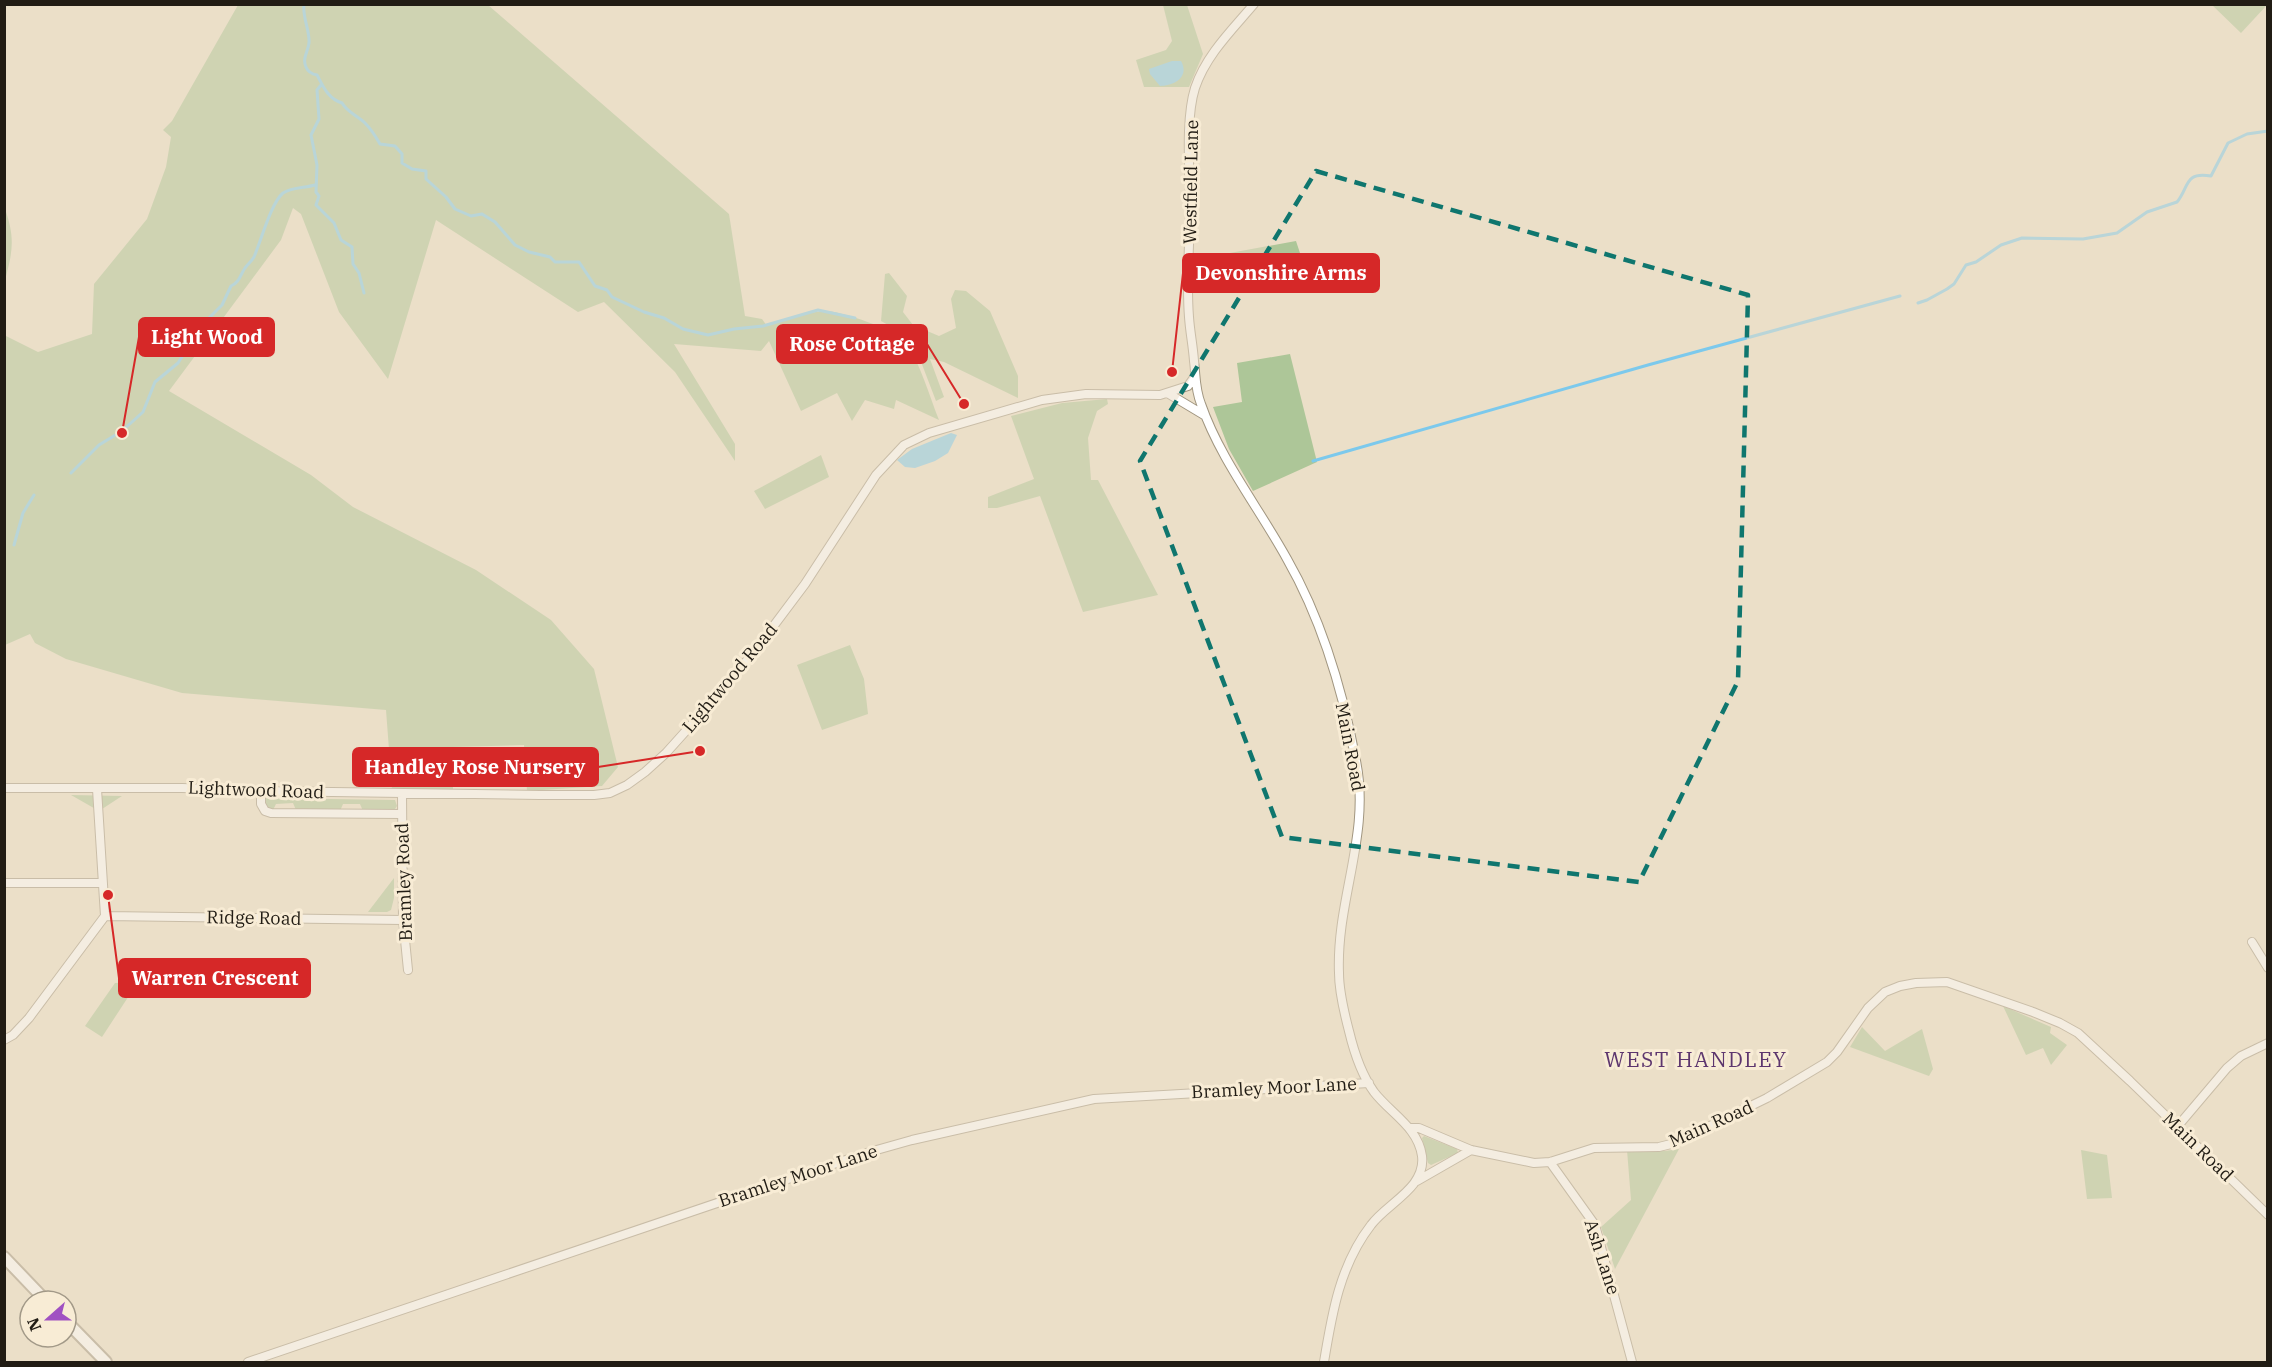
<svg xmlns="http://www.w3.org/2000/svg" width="2272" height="1367" viewBox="0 0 2272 1367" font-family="'IBM Plex Serif',serif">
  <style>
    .green { fill: #adc698 }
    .water { fill: #7cc9ec }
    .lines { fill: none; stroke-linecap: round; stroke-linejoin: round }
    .stream { stroke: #7cc9ec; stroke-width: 3 }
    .street-casing { stroke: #a19680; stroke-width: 10 }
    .secondary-casing { stroke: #a19680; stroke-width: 14 }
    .street { stroke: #fff; stroke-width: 8 }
    .secondary { stroke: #fff; stroke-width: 10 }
    .marked { fill: none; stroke: #0f766e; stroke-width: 4.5; stroke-dasharray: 12 8; stroke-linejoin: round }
    .labels { text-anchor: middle; stroke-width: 6; stroke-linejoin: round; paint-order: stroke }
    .street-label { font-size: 18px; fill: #211c14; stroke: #f8ecd5 }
    .quarter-label { font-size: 21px; letter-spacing: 1.5px; fill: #5d366e; stroke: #f8ecd5 }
    .leader { fill: none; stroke: #d62828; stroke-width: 2 }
    .callout-dot { fill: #d62828; stroke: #f8ecd5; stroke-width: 2 }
    .callout { fill: #d62828; stroke: #d62828; stroke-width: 2 }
    .callout-label { font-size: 20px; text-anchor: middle; font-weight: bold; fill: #fff }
  </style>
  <rect width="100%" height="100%" fill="#ebdfc8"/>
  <!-- green -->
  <path class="green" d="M238,5H488L729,214L745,316L762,319L767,326C786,319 805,312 825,311C841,311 897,330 906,343C921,365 929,395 939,420L896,400L894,409L865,400L852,421L837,393L801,411L769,341L761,351L674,344L735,444V461L675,372L604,302L578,312L436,220L388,379L339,312L301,214L293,208L281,240L169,391L311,475L353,507L476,570L551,620L594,669L618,767L602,786L527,791L524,745L453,747V790L392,789L386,710L182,693L66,659L35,643L30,634L5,645L4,335L38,352L92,334L94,284L147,219L166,167L171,137L163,130L172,121Z
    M1163,5H1187L1203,54L1189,87H1144L1136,60L1166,50L1172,41Z
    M2212,5H2267L2241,33Z
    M5,209C15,237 13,251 5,280Z
    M1296,241L1307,274L1195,289L1197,259Z
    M889,273L907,296L903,312L913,325L939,336L956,328L951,299L955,290L966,291L990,311L1018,376V398L944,362L930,359L944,397L936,401L918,354L908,336L881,321L885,274Z
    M1290,354L1317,462L1253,491L1229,449L1213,407L1242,402L1237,363Z
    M1107,399L1108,404L1097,411L1088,438L1091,480H1098L1158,595L1083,612L1040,496L997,508H988V497L1034,479L1011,416L1062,403Z
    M821,455L829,477L765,509L754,491Z
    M850,645L864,679L868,714L822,730L797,665Z
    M71,795L122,796L99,811Z
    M267,798L395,800L397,806L395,809L391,811H363L360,804H343L340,811L296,810L293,803L276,804L273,810L267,808L263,800Z
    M394,878V898L391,910L387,912H368Z
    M138,982L102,1037L85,1026L115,983Z
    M2003,1006L2051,1027L2050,1033L2067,1045L2051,1065L2043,1048L2026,1055Z
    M1862,1027L1885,1051L1922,1029L1933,1069L1929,1076L1850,1047Z
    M1424,1136L1457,1149L1458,1153L1431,1165L1428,1163L1422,1138Z
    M1679,1149L1615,1269L1601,1227L1631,1200L1627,1150L1665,1151Z
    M2081,1150L2107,1155L2112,1198L2087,1199Z"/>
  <!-- water -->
  <path class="water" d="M1172,61H1181C1190,77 1174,86 1160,86L1150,74L1149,69Z
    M951,433L957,435L948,453L935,461L915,468L905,467L897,460L912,449Z"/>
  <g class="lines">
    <!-- stream -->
    <path class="stream" d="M304,4C302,17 310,30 309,43C308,52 302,58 306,67C308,72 311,74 317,75C323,86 328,99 342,103C348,113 357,115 365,123C370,128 376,137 380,144L395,146L402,154V163L412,169L426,171V179L446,197L455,209L471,216L482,214L495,222L515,245L529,252L550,257L555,262H579L595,286L607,290L612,297L644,312L664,318L683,329L708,335L734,329L763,326L818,310L855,318
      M321,85L317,90L319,119L311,135L317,165L316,192L319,196L316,205L334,223L341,240L352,247L353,264L359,273L364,293
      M1918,303L1927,300L1947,289L1954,284L1966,265L1976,262L2001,245L2022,238L2083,239L2117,233L2147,212L2177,202C2189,188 2184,171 2211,176L2228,143L2247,134L2268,131
      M1313,461L1648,365L1900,296
      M71,473L99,445L122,431L143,412L155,382L178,363L202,325L222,305L231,286C240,282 240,275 245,268C248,264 251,262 254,257C261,241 271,203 283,193C292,187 305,188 315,185
      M14,545L23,513L34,495"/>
    <defs>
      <path id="street" d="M1254,4C1232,30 1206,55 1195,88C1185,120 1190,172 1190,206C1190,243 1186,280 1189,317C1190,332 1193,346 1194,361C1196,377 1195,389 1201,404C1220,459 1259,508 1287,559C1322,620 1343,692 1356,761C1371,834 1336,900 1339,973C1339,992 1344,1012 1349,1031C1354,1052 1361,1074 1374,1092C1390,1113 1418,1127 1422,1156C1426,1188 1387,1203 1371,1225C1340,1265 1332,1313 1324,1362
        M1169,394L1204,415
        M4,788H182L261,791L540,795H594L610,793L627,785L645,772L666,753L711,703L754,652L805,584L876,475L904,445L929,433L1042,400L1086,394L1160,395L1188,386L1193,379
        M261,791V804L265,811L271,813L402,814
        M402,794L403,920L408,970
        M4,883H103
        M105,916L403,920
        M2252,942L2268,968
        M4,1040L13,1035L29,1018L105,916L97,789
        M2177,1127L2227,1068L2241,1056L2268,1043
        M1409,1128H1419L1471,1150L1534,1163L1550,1162L1594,1148L1659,1147L1675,1143L1767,1098L1827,1062L1837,1052L1868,1008L1885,992L1900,986L1916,983L1947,982L2033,1012L2060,1023L2078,1033L2130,1081L2268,1215
        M1550,1162L1595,1225L1632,1362
        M1417,1181L1471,1150
        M248,1362L782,1181L873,1151L912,1140L1094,1099L1369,1083"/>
      <path id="secondary" d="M4,1257L46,1301
        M66,1321L106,1362"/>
    </defs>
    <!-- street casing -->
    <use href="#street" class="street-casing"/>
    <!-- secondary casing -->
    <use href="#secondary" class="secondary-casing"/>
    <!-- street -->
    <use href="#street" class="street"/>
    <!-- secondary -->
    <use href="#secondary" class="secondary"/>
  </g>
  <!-- marked area -->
  <path d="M0 0H2272V1367H0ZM1316,171L1748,295L1738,681L1639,882L1282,837L1140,461Z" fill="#ebdfc8" fill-opacity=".55" fill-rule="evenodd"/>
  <path class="marked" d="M1316,171L1748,295L1738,681L1639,882L1282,837L1140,461Z"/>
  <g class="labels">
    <!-- street labels -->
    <g class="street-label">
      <text transform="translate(1191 182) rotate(-89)" y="6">Westfield Lane</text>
      <text transform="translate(730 678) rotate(-50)" y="6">Lightwood Road</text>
      <text transform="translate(1350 747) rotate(79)" y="6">Main Road</text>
      <text transform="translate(256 790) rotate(2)" y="6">Lightwood Road</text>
      <text transform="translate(404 882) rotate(-92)" y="6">Bramley Road</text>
      <text transform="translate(254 918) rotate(1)" y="6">Ridge Road</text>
      <text transform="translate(1274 1088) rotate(-3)" y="6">Bramley Moor Lane</text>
      <text transform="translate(1711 1124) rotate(-24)" y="6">Main Road</text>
      <text transform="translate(2198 1147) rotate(44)" y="6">Main Road</text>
      <text transform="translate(798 1176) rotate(-18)" y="6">Bramley Moor Lane</text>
      <text transform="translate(1602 1257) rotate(72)" y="6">Ash Lane</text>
    </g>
    <!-- quarter labels -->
    <g class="quarter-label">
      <text x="1696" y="1067">WEST HANDLEY</text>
    </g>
  </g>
  <!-- callouts -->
  <path class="leader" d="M1172 372L1183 273M122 433L139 337M964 404L927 344M700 751L598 767M108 895L119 978"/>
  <g class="callout-dot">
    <circle cx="1172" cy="372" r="6"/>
    <circle cx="122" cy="433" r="6"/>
    <circle cx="964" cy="404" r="6"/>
    <circle cx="700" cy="751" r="6"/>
    <circle cx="108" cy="895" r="6"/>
  </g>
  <g class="callout">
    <rect x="1183" y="254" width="196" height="38" rx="6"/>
    <rect x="139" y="318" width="135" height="38" rx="6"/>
    <rect x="777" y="325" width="150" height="38" rx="6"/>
    <rect x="353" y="748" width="245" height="38" rx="6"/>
    <rect x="119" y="959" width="191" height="38" rx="6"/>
  </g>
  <g class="callout-label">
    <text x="1281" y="280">Devonshire Arms</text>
    <text x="207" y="344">Light Wood</text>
    <text x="852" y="351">Rose Cottage</text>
    <text x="475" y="774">Handley Rose Nursery</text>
    <text x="215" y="985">Warren Crescent</text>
  </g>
  <!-- border -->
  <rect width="2272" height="1367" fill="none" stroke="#211c14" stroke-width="12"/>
  <!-- north arrow -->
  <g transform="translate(48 1319) rotate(249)"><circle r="28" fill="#f8ecd5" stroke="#a29988" stroke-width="1.5"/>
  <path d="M0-4.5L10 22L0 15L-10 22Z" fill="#a051c2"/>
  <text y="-9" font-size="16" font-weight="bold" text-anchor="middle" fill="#211c14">N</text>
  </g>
</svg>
